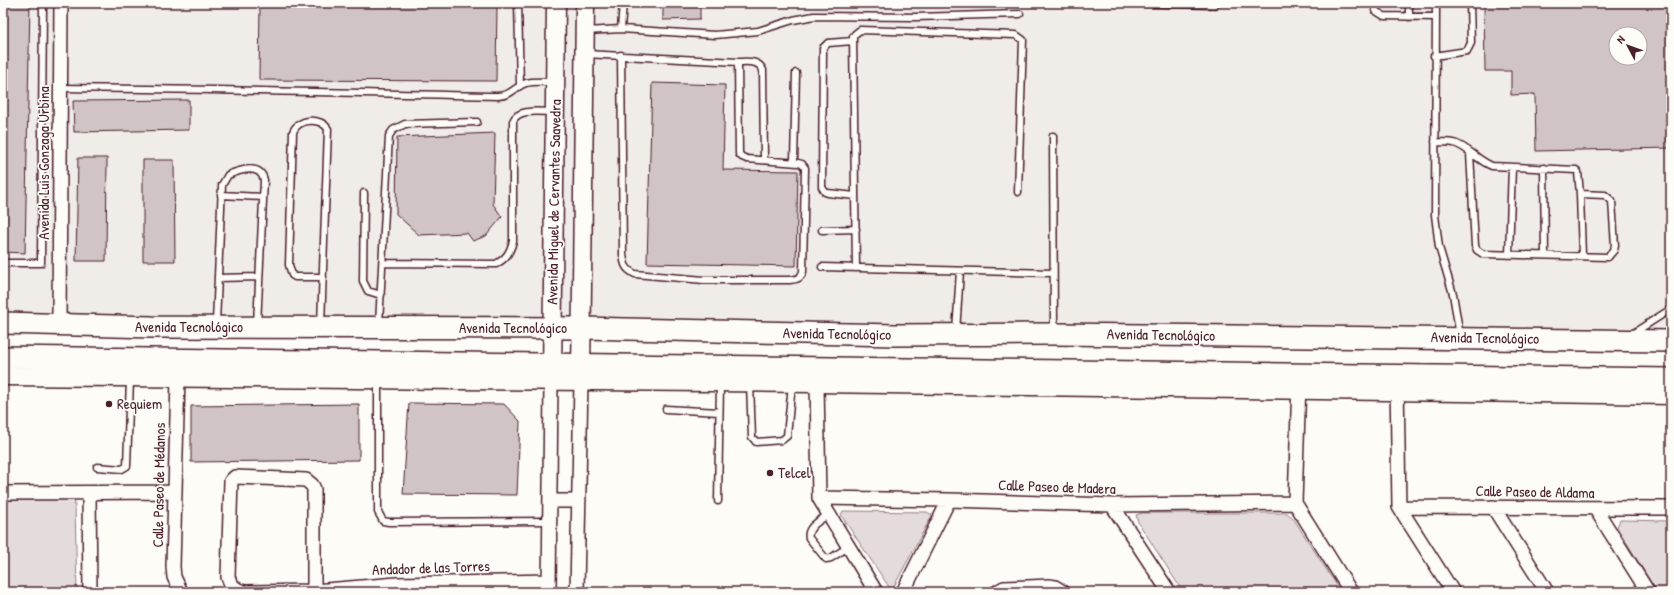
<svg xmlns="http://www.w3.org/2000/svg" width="1674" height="595" viewBox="0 0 1674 595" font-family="'Patrick Hand',sans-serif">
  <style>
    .built { fill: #f0ece8; fill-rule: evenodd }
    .green { fill: #e3dcda; stroke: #967e82 }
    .building { fill: #d0c5c4; stroke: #4a1f2b; fill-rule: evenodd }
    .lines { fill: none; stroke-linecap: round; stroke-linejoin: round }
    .lane-casing { stroke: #4a1f2b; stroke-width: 9 }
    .street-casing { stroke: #4a1f2b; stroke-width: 16 }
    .secondary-casing { stroke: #4a1f2b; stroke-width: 21 }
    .primary-casing { stroke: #4a1f2b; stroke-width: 24 }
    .lane { stroke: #fdfcf7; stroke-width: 6 }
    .street { stroke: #fdfcf7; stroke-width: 13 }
    .secondary { stroke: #fdfcf7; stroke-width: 18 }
    .primary { stroke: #fdfcf7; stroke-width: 21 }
    .poi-dot { fill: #4a1f2b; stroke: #fdfcf7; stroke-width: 1.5 }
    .labels { text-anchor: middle; stroke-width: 3.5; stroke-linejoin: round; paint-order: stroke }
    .street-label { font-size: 15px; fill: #4a1f2b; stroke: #fdfcf7 }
    .poi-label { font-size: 15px; fill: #4a1f2b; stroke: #fdfcf7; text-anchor: start }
  </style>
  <rect width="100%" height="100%" fill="#fdfcf7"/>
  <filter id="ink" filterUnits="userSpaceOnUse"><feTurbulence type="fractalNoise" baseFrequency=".025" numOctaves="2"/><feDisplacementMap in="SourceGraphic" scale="8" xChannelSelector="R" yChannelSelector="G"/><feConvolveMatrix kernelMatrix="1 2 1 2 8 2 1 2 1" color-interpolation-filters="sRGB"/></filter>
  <g filter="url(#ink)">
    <!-- built -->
    <path class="built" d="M3,3H1671V333L3,320ZM1616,34H1640V58H1616Z"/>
    <!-- green -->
    <path class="green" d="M3,499H74L75,506L77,592H3Z
      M843,511L927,512L932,515L892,590L889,587L841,515Z
      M1143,513H1287L1293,518L1341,592H1183L1138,522L1136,515Z
      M1620,520L1671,521L1670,592H1657L1617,527Z"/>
    <!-- building -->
    <path class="building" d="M3,3H30L25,253L3,252Z
      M260,3H497L496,81L259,80Z
      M663,3H700V19L663,20Z
      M1484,3H1671V148L1536,151L1535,94L1511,95V71H1485ZM1616,34H1640V58H1616Z
      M652,83L725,85L723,170L798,171L796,266L647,263Z
      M189,100V130L74,132L73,101Z
      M495,133L493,204L502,217L486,236L473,241L467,233L419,235L396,214L397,137Z
      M78,158H107L106,261H76Z
      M143,160H174L175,261H143Z
      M409,403L504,404L520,421L517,495L403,494Z
      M359,404V460L191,462V406Z"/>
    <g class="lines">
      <defs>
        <path id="lane" d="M518,3L520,86
          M1135,3L1214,5L1217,3
          M1375,3L1376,11L1384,16L1435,17
          M1436,3L1435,215L1439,247L1453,294L1460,336
          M1409,17V3
          M621,29L715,35L758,31L793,20L814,16L916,17L1020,14
          M586,31L621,29L623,3
          M853,41L828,43L823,48L822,187L825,192L828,193L855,196
          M585,54L738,62L739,154L742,157L747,159L798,163L802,164L805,168L803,272C800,279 797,279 790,280H704L635,274C625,269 624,264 623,254L621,55
          M1434,56L1467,51L1471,43L1470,3
          M738,62C748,62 758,60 763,70L764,160
          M60,88C206,89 352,93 498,96C513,95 514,87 526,83C534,81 545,82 554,82
          M1053,136L1054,330
          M1435,142C1441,142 1448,142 1454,143C1468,147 1478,161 1492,166L1576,170L1578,172L1580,194L1605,195L1612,201L1615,246L1614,250L1608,257L1483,254L1477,250L1475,246L1470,153
          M794,162L796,73
          M1544,168L1545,255
          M364,193L363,281L368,291L381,295
          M1580,194L1582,256
          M221,195L263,197
          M822,230L856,229
          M1509,255L1512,167
          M3,263H41L43,3
          M383,263L496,264C507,258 510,252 513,241V121C518,108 541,112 553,112
          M822,267L1053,273
          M856,268L853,37L855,34L860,30L1016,35L1023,40L1018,192
          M218,278L259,277
          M216,323L222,185L228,175C240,170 260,163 264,180L257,324
          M379,324L389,136L393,130L405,124L477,122
          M321,325L328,129C321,117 298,118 293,132L289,265L292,275L295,277H323
          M956,332L960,271
          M1632,334L1671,309
          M378,381V512L383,521L389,522L550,521
          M750,384L752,437L756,442L782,440L787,436L792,384
          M666,409L719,412
          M97,467L122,469L127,466L130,379
          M718,501L720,384
          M829,514C821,520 806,527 809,538L826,559L831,558L848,547"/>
        <path id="street" d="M59,323L61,3
          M178,378L173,567L174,577L181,592
          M1299,382L1295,503L1351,592
          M817,383L819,498L876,592
          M1397,383L1399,507L1453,592
          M3,493L175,492
          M89,493L90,592
          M819,498L949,500L1112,505L1295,503
          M550,501H579
          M1112,505L1169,592
          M1399,507L1671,508
          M1493,507L1547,592
          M1595,508L1648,592
          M314,591V489L312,485L306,480L235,477L231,481L228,577C231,586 235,590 245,592L314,591L397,584L549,581
          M549,592L551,382
          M577,592L581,381
          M903,592L949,500
          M997,592L1004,588L1049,586L1055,587L1063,592"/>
        <path id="secondary" d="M3,376L817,383L1671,395
          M552,378L556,3
          M581,378L585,3"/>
        <path id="primary" d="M3,323L152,327L582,328L895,335L1054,334L1671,341
          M3,357L1671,379"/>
      </defs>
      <!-- lane casing -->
      <use href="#lane" class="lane-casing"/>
      <!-- street casing -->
      <use href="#street" class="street-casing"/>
      <!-- secondary casing -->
      <use href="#secondary" class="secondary-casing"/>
      <!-- primary casing -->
      <use href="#primary" class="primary-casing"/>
      <!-- lane -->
      <use href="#lane" class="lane"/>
      <!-- street -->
      <use href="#street" class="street"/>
      <!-- secondary -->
      <use href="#secondary" class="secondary"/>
      <!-- primary -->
      <use href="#primary" class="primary"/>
    </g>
  </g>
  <!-- markers -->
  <g class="poi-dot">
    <circle cx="109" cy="404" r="4"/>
    <circle cx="770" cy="473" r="4"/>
  </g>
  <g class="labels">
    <!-- street labels -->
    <g class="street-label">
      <text transform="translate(44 163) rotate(-90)" y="5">Avenida Luis Gonzaga Urbina</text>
      <text transform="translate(554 202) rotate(-89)" y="5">Avenida Miguel de Cervantes Saavedra</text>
      <text x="189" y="332">Avenida Tecnológico</text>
      <text x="513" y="333">Avenida Tecnológico</text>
      <text transform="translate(837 334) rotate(1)" y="5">Avenida Tecnológico</text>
      <text transform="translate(1161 335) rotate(1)" y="5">Avenida Tecnológico</text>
      <text transform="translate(1485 338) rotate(1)" y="5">Avenida Tecnológico</text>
      <text transform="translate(159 485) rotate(-89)" y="5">Calle Paseo de Médanos</text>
      <text transform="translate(1057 487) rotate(2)" y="5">Calle Paseo de Madera</text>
      <text transform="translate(1535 492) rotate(1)" y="5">Calle Paseo de Aldama</text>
      <text transform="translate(431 568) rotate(-2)" y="5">Andador de las Torres</text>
    </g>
    <!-- poi labels -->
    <g class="poi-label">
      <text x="117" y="409">Requiem</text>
      <text x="778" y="478">Telcel</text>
    </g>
  </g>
  <!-- margin -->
  <rect width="1674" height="595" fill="none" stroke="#fdfcf7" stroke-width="16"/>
  <rect x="8" y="8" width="1658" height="579" fill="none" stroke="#4a1f2b" stroke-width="1.5" filter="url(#ink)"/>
  <!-- north arrow -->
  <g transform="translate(1628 46) rotate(311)"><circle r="19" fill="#fdfcf7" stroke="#b5a4a5"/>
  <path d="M0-3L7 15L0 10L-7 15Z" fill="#4a1f2b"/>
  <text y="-6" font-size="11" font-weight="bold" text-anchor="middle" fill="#4a1f2b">N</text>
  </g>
</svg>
